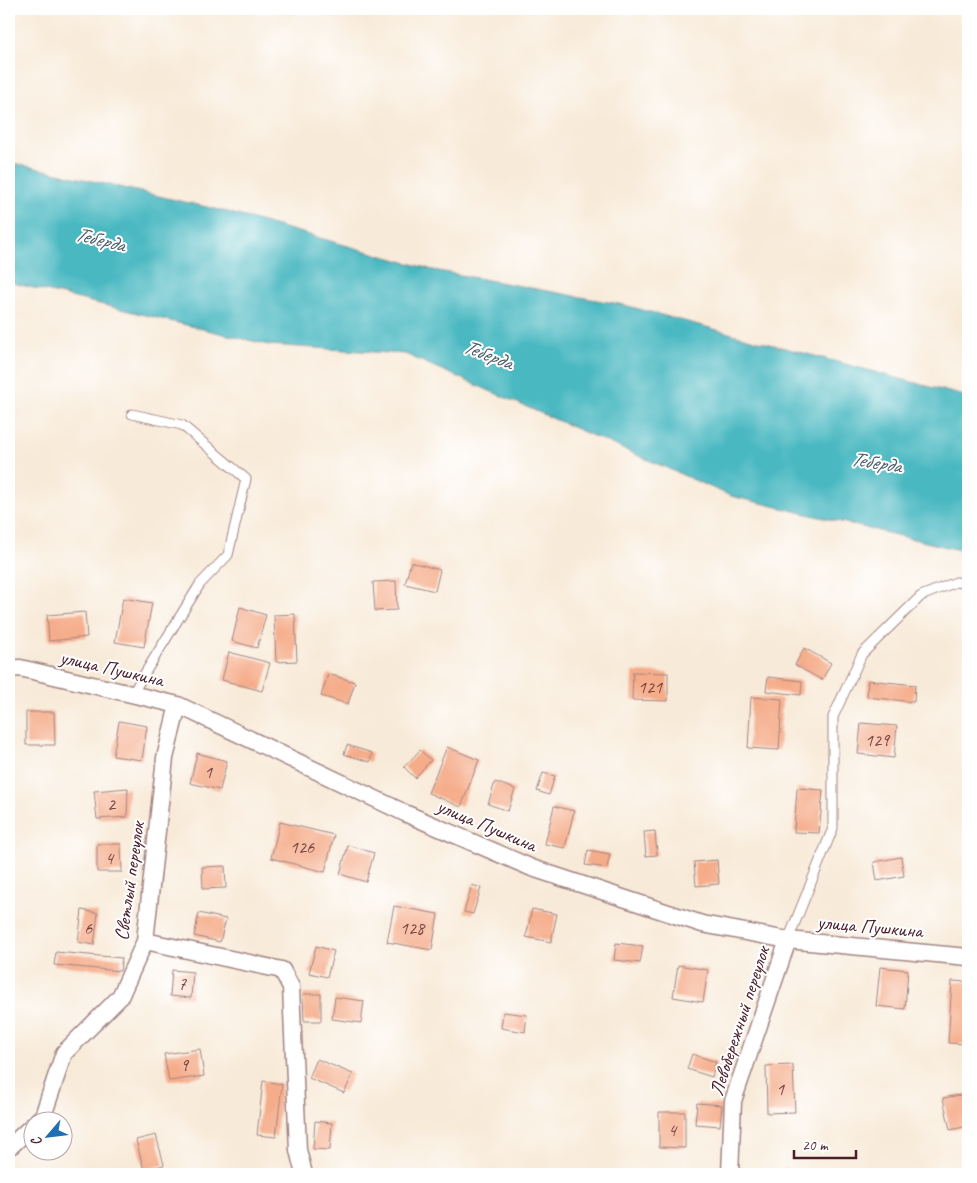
<svg xmlns="http://www.w3.org/2000/svg" width="977" height="1183" viewBox="0 0 977 1183" font-family="Caveat,sans-serif">
  <style>
    .water { fill: #49b8c1; stroke: #4a6c76 }
    .building { fill: #f5ac89 }
    .lines { fill: none; stroke-linecap: round; stroke-linejoin: round }
    .lane-casing { stroke: #a18482; stroke-width: 11 }
    .street-casing { stroke: #a18482; stroke-width: 19 }
    .lane { stroke: #fff; stroke-width: 9 }
    .street { stroke: #fff; stroke-width: 16 }
    .labels { text-anchor: middle; stroke-width: 4; stroke-linejoin: round; paint-order: stroke }
    .number-label { font-size: 18px; fill: #754242 }
    .street-label { font-size: 20px; fill: #4a1f2b; stroke: #fff }
    .water-label { font-size: 21px; font-style: italic; fill: #4a5c67; stroke: #fff }
  </style>
  <rect width="100%" height="100%" fill="#fff"/>
  <filter id="ink" filterUnits="userSpaceOnUse"><feTurbulence type="fractalNoise" baseFrequency=".02" numOctaves="2"/><feDisplacementMap in="SourceGraphic" scale="10" xChannelSelector="R" yChannelSelector="G"/><feConvolveMatrix kernelMatrix="1 2 1 2 8 2 1 2 1" color-interpolation-filters="sRGB"/></filter>
  <filter id="wash" filterUnits="userSpaceOnUse"><feTurbulence type="fractalNoise" baseFrequency=".0096" numOctaves="4" result="noise"/><feDisplacementMap in="SourceGraphic" scale="20" xChannelSelector="R" yChannelSelector="G"/><feGaussianBlur stdDeviation="1.12" result="paint"/><feColorMatrix in="noise" values="0 0 0 0 0 0 0 0 0 0 0 0 0 0 0 0 0 1.4 0 .05"/><feComposite in="paint" operator="in"/></filter>
  <g filter="url(#wash)">
    <rect width="100%" height="100%" fill="#f8ead8"/>
    <!-- water -->
    <path class="water" d="M9,162L224,211L433,270L624,305L968,397V552L731,496L405,354L269,345L9,282Z"/>
    <g id="blocks">
      <!-- building -->
      <path class="building" d="M411,562L440,570L435,591L405,584Z
        M396,581L397,610L375,611L373,582Z
        M123,598L152,603L144,647L115,642Z
        M240,607L266,615L257,648L232,641Z
        M85,612L87,637L49,641L47,615Z
        M295,614L297,661L276,662L274,615Z
        M804,648L831,663L822,680L795,665Z
        M229,652L270,663L262,691L222,680Z
        M633,672L668,673V701L632,700Z
        M328,674L355,682L348,704L321,696Z
        M768,677L802,681L801,695L766,691Z
        M868,680L915,685L914,702L867,697Z
        M751,697L782,699L779,750L748,748Z
        M26,712H54L55,745H26Z
        M119,721L147,726L142,760L113,756Z
        M861,723L897,726L894,758L858,754Z
        M347,745L372,753L370,762L344,754Z
        M447,747L479,760L461,807L428,793Z
        M420,750L431,760L415,778L404,767Z
        M197,753L227,761L220,790L190,783Z
        M543,773L555,776L549,795L537,791Z
        M495,782L515,789L508,811L488,804Z
        M128,788L127,817L97,819L94,791Z
        M797,788L823,790L819,833L794,832Z
        M554,806L574,811L565,848L545,844Z
        M280,822L334,835L325,872L271,858Z
        M655,831L657,855L646,856L644,832Z
        M97,844H121L122,872H97Z
        M348,845L374,853L366,882L340,874Z
        M588,850L610,854L607,868L585,865Z
        M901,857L904,876L877,881L874,862Z
        M717,860L719,884L696,886L694,862Z
        M225,866L226,888L203,889L202,867Z
        M472,885L481,888L473,914L464,912Z
        M394,906L438,914L432,950L387,942Z
        M532,909L557,914L551,942L526,937Z
        M82,910L98,913L94,945L78,942Z
        M199,913L226,919L220,942L194,936Z
        M616,943L643,946L640,963L614,960Z
        M316,946L334,951L327,977L309,973Z
        M56,952L122,958L120,971L54,965Z
        M678,965L708,970L703,1002L673,997Z
        M880,967L908,970L905,1009L876,1006Z
        M172,970L193,972L191,998L170,996Z
        M952,981L968,982V1044L948,1043Z
        M303,994H321V1021H304Z
        M335,997L364,1001L361,1023L332,1019Z
        M503,1012L527,1015L525,1032L501,1028Z
        M200,1049L204,1076L169,1081L164,1054Z
        M692,1054L716,1062L712,1077L687,1069Z
        M317,1059L353,1074L344,1093L309,1078Z
        M793,1065L795,1112L767,1113L766,1066Z
        M263,1081L282,1084L276,1137L257,1135Z
        M966,1094L968,1106V1126L950,1130L943,1098Z
        M697,1103L722,1105L720,1126L695,1124Z
        M659,1112H685V1148L659,1147Z
        M315,1121L332,1123L330,1150L313,1149Z
        M156,1135L164,1165L144,1170L136,1140Z
        M791,1171V1174H773V1173Z"/>
    </g>
  </g>
  <g filter="url(#ink)">
    <use href="#blocks" fill-opacity="0" stroke="#a18482" stroke-width="1"/>
    <g class="lines">
      <defs>
        <path id="lane" d="M132,414L182,425L246,479L228,555L200,584L132,694
          M788,940L833,828V717L862,654L921,596L956,582L968,584"/>
        <path id="street" d="M9,669L20,668L178,705L407,814L532,868L702,924L788,940L968,957
          M145,941L282,970L291,987L298,1150L304,1174
          M38,1120L43,1116L64,1053L120,997L145,941L165,758L178,705
          M9,1146L12,1145L32,1126
          M730,1174L733,1101L788,940"/>
      </defs>
      <!-- lane casing -->
      <use href="#lane" class="lane-casing"/>
      <!-- street casing -->
      <use href="#street" class="street-casing"/>
      <!-- lane -->
      <use href="#lane" class="lane"/>
      <!-- street -->
      <use href="#street" class="street"/>
    </g>
  </g>
  <g class="labels">
    <!-- number labels -->
    <g class="number-label">
      <text x="650" y="693">121</text>
      <text x="877" y="746">129</text>
      <text x="208" y="778">1</text>
      <text x="111" y="810">2</text>
      <text x="302" y="853">126</text>
      <text x="109" y="864">4</text>
      <text x="88" y="934">6</text>
      <text x="412" y="934">128</text>
      <text x="182" y="990">7</text>
      <text x="184" y="1071">9</text>
      <text x="780" y="1095">1</text>
      <text x="672" y="1136">4</text>
    </g>
    <!-- street labels -->
    <g class="street-label">
      <text transform="translate(112 668) rotate(13)" y="7">улица Пушкина</text>
      <text transform="translate(487 825) rotate(23)" y="7">улица Пушкина</text>
      <text transform="translate(129 881) rotate(-82)" y="7">Светлый переулок</text>
      <text transform="translate(870 926) rotate(5)" y="7">улица Пушкина</text>
      <text transform="translate(739 1021) rotate(-72)" y="7">Левобережный переулок</text>
    </g>
    <!-- water labels -->
    <g class="water-label">
      <text transform="translate(100 239) rotate(14)" y="7">Теберда</text>
      <text transform="translate(488 354) rotate(21)" y="7">Теберда</text>
      <text transform="translate(876 462) rotate(9)" y="7">Теберда</text>
    </g>
  </g>
  <!-- margin -->
  <rect width="977" height="1183" fill="none" stroke="#fff" stroke-width="30"/>
  <!-- north arrow -->
  <g transform="translate(48 1136) rotate(242)"><circle r="24" fill="#ffffff" stroke="#b7a5aa"/>
  <path d="M0-4L9 19L0 12L-9 19Z" fill="#1f6fb2"/>
  <text y="-8" font-size="14" font-weight="bold" text-anchor="middle" fill="#4a1f2b">С</text>
  </g>
  <!-- scale -->
  <path d="M794 1150v8h62v-8" fill="none" stroke="#4a1f2b" stroke-width="2.5"/>
  <text x="802" y="1150" font-size="15" fill="#4a1f2b" stroke="#ffffff" stroke-width="4" paint-order="stroke">20 m</text>
</svg>
